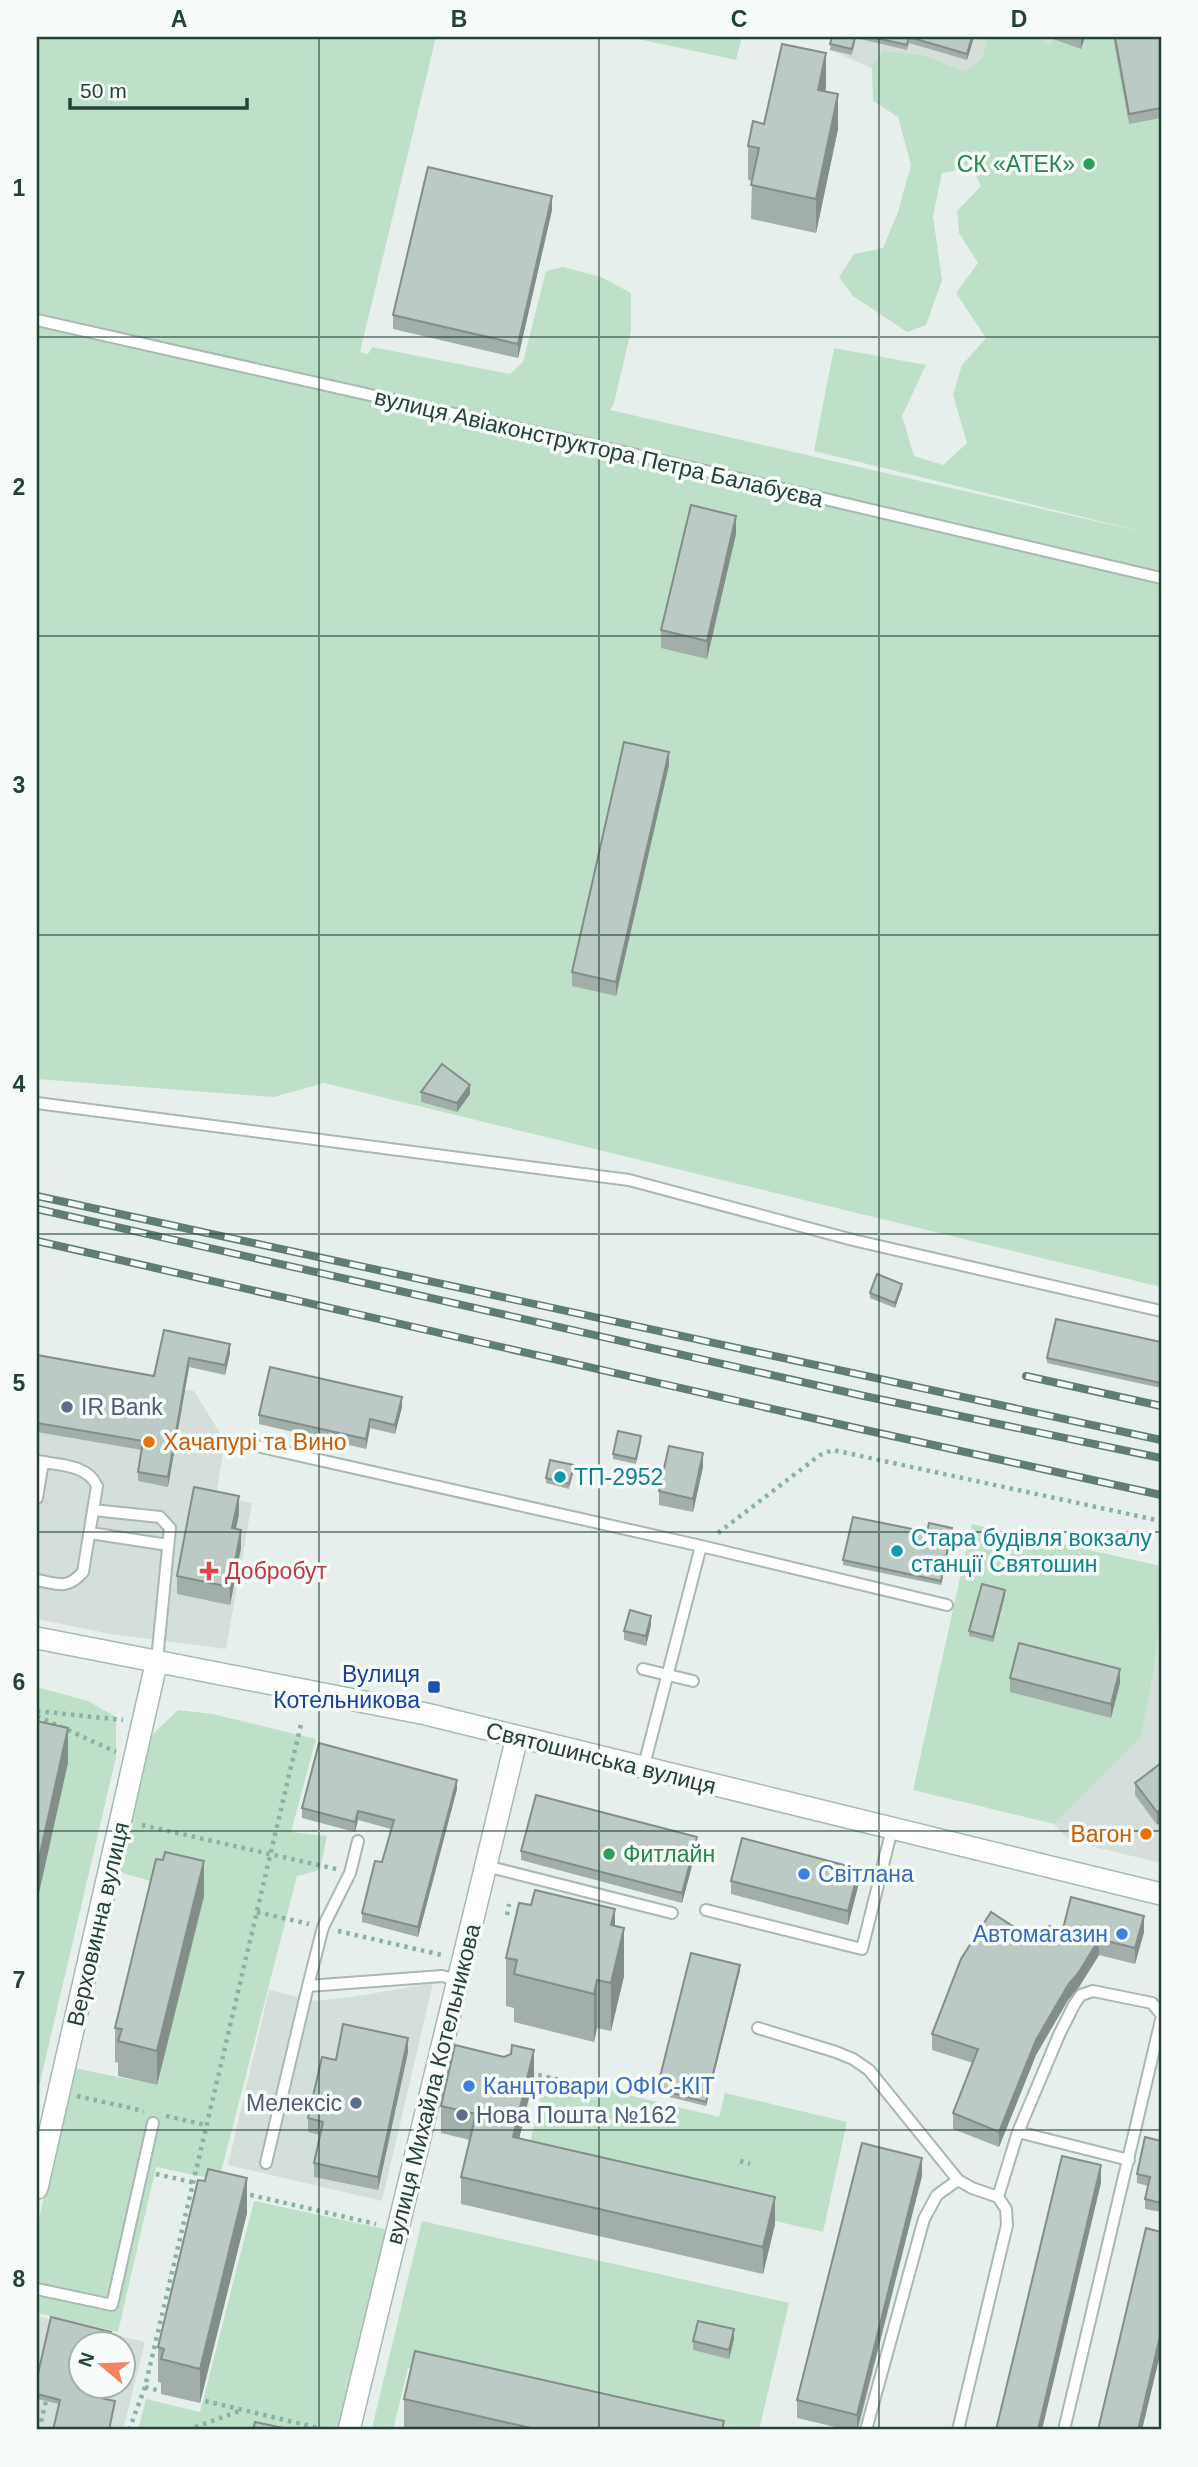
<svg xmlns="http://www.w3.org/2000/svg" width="1198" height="2467" viewBox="0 0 1198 2467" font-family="Helvetica,sans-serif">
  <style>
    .built { fill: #d4dfda; fill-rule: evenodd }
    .green { fill: #bfe0c8 }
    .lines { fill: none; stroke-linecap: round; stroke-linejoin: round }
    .lane-casing { stroke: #a8b8b2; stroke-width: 14 }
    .street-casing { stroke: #a8b8b2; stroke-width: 24 }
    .secondary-casing { stroke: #a4bbb3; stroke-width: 24 }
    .path { stroke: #86b3a5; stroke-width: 4.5; stroke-dasharray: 3.5 5; stroke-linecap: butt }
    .lane { stroke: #fff; stroke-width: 10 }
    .street { stroke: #fff; stroke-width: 21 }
    .secondary { stroke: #fff; stroke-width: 21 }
    .rail-casing { stroke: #5f7d75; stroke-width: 8 }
    .rail { stroke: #f7fbf9; stroke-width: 5; stroke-dasharray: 16; stroke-linecap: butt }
    .wall { fill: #a1aea9 }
    .shaded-wall { fill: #838d89 }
    .building { fill: #bbcac4; stroke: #838d89; stroke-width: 2 }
    .grid { fill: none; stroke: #24423a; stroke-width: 2; stroke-opacity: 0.55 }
    .leisure-dot { fill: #2e9e5b; stroke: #f7fbf9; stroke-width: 2.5 }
    .service-dot { fill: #5c6f8a; stroke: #f7fbf9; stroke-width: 2.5 }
    .food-dot { fill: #e8710a; stroke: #f7fbf9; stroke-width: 2.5 }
    .culture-dot { fill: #0f9aa8; stroke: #f7fbf9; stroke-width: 2.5 }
    .health-dot { fill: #e0444e; stroke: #f7fbf9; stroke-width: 2.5 }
    .transit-dot { fill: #1a4fb4; stroke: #f7fbf9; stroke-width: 2.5 }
    .shop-dot { fill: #3f7fe0; stroke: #f7fbf9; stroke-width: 2.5 }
    .labels { text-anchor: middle; stroke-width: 7; stroke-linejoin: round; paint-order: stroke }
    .leisure-label { font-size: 23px; fill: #27864d; stroke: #f7fbf9; text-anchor: end }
    .street-label { font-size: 23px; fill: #24423a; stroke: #f7fbf9 }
    .service-label { font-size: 23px; fill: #4e5e75; stroke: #f7fbf9; text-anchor: start }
    .food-label { font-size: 23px; fill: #c56008; stroke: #f7fbf9; text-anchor: start }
    .culture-label { font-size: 23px; fill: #0d838f; stroke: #f7fbf9; text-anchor: start }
    .health-label { font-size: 23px; fill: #be3a42; stroke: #f7fbf9; text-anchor: start }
    .transit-label { font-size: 23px; fill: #164399; stroke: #f7fbf9; text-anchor: end }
    .shop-label { font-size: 23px; fill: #366cbe; stroke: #f7fbf9; text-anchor: start }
    .neatline { fill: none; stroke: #24423a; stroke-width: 2.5 }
    .grid-label { font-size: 23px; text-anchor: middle; font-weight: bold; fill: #24423a }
  </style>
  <rect width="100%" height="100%" fill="#e6efeb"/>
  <!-- built -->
  <path class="built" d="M832,37H1053L1025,119L916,87L830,50Z
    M37,1362L194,1391L225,1441L216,1496L252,1503L226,1649L111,1634L37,1619Z
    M1161,1607V1863L1070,1841L1054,1824L1141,1737L1154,1669Z
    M433,1983L382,2201L228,2165L269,1990L316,2001L352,1997Z
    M37,2316L145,2342L123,2430H37ZM80,2344H122V2386H80Z"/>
  <!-- green -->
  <path class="green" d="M37,37H436L360,352L368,354L372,347L510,374L523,362L546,271L563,267L601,277L631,293V331L614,403L610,410L1152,534L814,451L834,348L926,365L902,416L914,456L943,465L967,443L953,395L962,365L986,338L956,293L978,263L959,233L957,211L981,186L972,167L942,173L933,216L942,280L926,325L907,332L853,296L839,277L854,254L883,248L898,212L911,165L898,117L873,101L872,67L884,51L926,56L966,72L982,58L988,37H1041L1050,46L1053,37H1161V1287L324,1083L274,1097L37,1079Z
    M629,37H742L736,60Z
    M972,1524L1161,1566V1607L1154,1669L1141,1737L1054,1824L913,1790Z
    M37,1687L88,1701L116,1717V1757L37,2095Z
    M178,1710L213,1714L316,1739L291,1832L327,1836L320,1870L297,1876L219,2180L156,2167L118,2332L37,2313V2227L74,2068L157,2085L203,1896L119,1872L152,1735Z
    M546,2075L719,2117L725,2093L847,2122L823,2232L525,2164Z
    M254,2201L394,2231L344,2430H138L146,2399L200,2412Z
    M422,2221L789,2303L759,2430H665L408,2368L393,2430L372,2428Z"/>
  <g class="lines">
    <defs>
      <path id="lane" d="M37,320L659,460L1161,578
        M37,1103L629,1180L853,1240L1161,1311
        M244,1443L701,1546L947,1605
        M37,1461C58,1465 87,1464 97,1486L83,1572C67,1590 58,1584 37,1580
        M37,1498L43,1462
        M93,1510L160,1517L170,1528L157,1660
        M90,1533L168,1545
        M643,1669L693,1681
        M643,1769L701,1546
        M358,1841L350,1873L323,1927L308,1986L442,1976L458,1980
        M486,1866L672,1913
        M706,1910L862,1949L892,1829
        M758,2028L836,2052L853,2059L869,2070L958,2180L972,2188L998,2197L1006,2209L1007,2225L958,2430
        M1018,2132L1129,2160
        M266,2163L308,1986
        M998,2197L1018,2132L1059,2035L1074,2005L1081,1995L1093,1991L1152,2003L1161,2014
        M37,2289L112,2305L153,2123
        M866,2430L924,2219L937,2195L958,2180
        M1064,2430L1161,2020"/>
      <path id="street" d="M37,2188L157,1660
        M349,2430L517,1737"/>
      <path id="secondary" d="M37,1638L426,1714L1161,1894"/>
    </defs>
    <!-- lane casing -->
    <use href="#lane" class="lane-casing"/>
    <!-- street casing -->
    <use href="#street" class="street-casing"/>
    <!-- secondary casing -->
    <use href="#secondary" class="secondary-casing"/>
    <!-- path -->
    <path class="path" d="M718,1533L820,1455L833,1450L1161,1521
      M37,1711L123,1720
      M37,1716L116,1752
      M142,1825L336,1869
      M257,1912L309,1924
      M507,1915L509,1904
      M338,1931L442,1955
      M530,2073L607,2091
      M77,2096L144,2111
      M166,2116L206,2125
      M740,2161L750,2164
      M156,2174L196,2183
      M242,2193L376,2224
      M145,2387L165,2392
      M197,2399L327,2430
      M39,2430L46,2401
      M129,2430L145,2387L302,1720
      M187,2430L242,2410"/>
    <!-- lane -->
    <use href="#lane" class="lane"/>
    <!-- street -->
    <use href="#street" class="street"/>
    <!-- secondary -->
    <use href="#secondary" class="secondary"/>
    <defs>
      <path id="rail" d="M37,1196L1161,1440
        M37,1209L864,1396L1161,1458
        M37,1241L856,1428L1161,1495
        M1026,1376L1161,1406"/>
    </defs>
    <!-- rail casing -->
    <use href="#rail" class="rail-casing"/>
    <!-- rail -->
    <use href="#rail" class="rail"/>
  </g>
  <!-- wall -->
  <path class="wall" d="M832,37H974L967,60L909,43L907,50L856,38L852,55L830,50Z
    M1053,37H1085L1081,49L1053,39Z
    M1113,37H1161V118L1129,124Z
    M826,88L825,91L838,129L816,233L751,219L752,181L748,180V146L764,124Z
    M552,210L518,358L393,329V315Z
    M736,534L707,659L661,648V630Z
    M669,765L616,996L572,986V972Z
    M421,1092L470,1094L457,1112L421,1102Z
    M902,1288L895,1308L870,1298V1293Z
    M164,1330L230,1353L225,1375L189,1367L168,1487L138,1481V1472L142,1450L37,1432V1355L154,1376Z
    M1161,1342V1388L1047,1363V1358Z
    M402,1407L395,1434L370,1428L366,1449L259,1424V1415Z
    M641,1441L636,1464L613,1459V1454Z
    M703,1467L693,1512L659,1505V1491Z
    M574,1470L569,1489L546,1483V1478Z
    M239,1514L236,1529L241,1548L230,1605L177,1594V1576Z
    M927,1532L952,1533L941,1585L843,1565V1560Z
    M1005,1595L993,1642L969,1636V1631Z
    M651,1625L646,1646L624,1640V1631Z
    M1010,1678L1120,1683L1111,1718L1010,1692Z
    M1161,1763L1157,1825L1135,1795V1783Z
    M457,1789L418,1937L362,1922V1913L382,1862L391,1829L358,1820L355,1832L302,1818V1808Z
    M697,1847L682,1903L521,1860V1851Z
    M731,1881L859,1883L848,1925L731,1894Z
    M204,1896L157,2085L118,2076V2063L115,2062V2028Z
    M615,1926L624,1976L611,2031L597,2028L594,2042L514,2022V2008L506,2006V1958Z
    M1063,1929L1144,1932L1135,1964L1099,1955L1079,1987L1068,2000L1036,2055L999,2147L953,2129V2113L973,2063L932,2050V2034Z
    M740,1970L706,2106L657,2094V2089Z
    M408,2052L378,2190L314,2177V2163L320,2135L308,2132V2118L336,2060Z
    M534,2077L519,2138L775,2224L763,2274L461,2204V2177L470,2140L441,2133V2106Z
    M1161,2141V2212L1145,2209V2199L1148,2186L1137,2183V2174Z
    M922,2176L858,2430H848L797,2418V2400Z
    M247,2213L200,2403L161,2394V2383L158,2382V2347Z
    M111,2336L97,2397L115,2406L59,2404L37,2399V2378Z
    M734,2339L729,2359L693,2350V2341Z
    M404,2399L724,2430H404Z"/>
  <!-- shaded-wall -->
  <path class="shaded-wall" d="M972,37H974L967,60V54Z
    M1081,37H1085L1081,49Z
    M826,53V88L818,124V90Z
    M838,94V129L816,233V199Z
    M552,196V210L518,358V344Z
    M736,516V534L707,659V641Z
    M669,752V765L616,996V982Z
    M470,1085V1094L457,1112V1103Z
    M902,1284V1288L895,1308V1303Z
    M230,1344V1353L225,1375V1365Z
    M189,1358V1367L168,1487V1477Z
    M402,1397V1407L395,1434V1425Z
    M370,1419V1428L366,1449V1439Z
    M703,1453V1467L693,1512V1499Z
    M239,1496V1514L232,1546V1528Z
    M952,1528V1533L941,1585V1581Z
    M241,1530V1548L230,1605V1587Z
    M1005,1590V1595L993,1642V1637Z
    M651,1616V1625L646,1646V1636Z
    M1120,1669V1683L1111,1718V1704Z
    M68,1728V1763L37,1902V1867Z
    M457,1780V1789L418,1937V1927Z
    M1161,1809V1822L1157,1825V1812Z
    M358,1811V1820L355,1832V1822Z
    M697,1837V1847L682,1903V1893Z
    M204,1861V1896L157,2085V2051Z
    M859,1869V1883L848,1925V1911Z
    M615,1909V1957L611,1925Z
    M1144,1916V1932L1135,1964V1948Z
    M624,1928V1976L611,2031V1983Z
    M1099,1939V1955L1079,1987L1068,2000L1036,2055L999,2147V2132L1036,2040L1068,1985Z
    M740,1965V1970L706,2106V2102Z
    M597,1980V2028L594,2042V1994Z
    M408,2038V2052L378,2190V2177Z
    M534,2050V2077L513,2164V2137Z
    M922,2158V2176L857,2430V2415Z
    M1101,2165V2183L1042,2430H1038Z
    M247,2178V2213L200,2403V2369Z
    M775,2197V2224L763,2274V2247Z
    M734,2329V2339L729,2359V2350Z
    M1161,2332V2351L1142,2430H1138Z"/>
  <!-- building -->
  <path class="building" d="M832,37H855L852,49L830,44Z
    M872,37H972L967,54L909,37L907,45Z
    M1115,37H1161V108L1129,114Z
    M782,44L826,53L818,90L838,94L816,199L751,185L759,148L748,146L753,121L764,124Z
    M428,167L552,196L518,344L393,315Z
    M691,505L736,516L707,641L661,630Z
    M624,742L669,752L616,982L572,972Z
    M442,1064L470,1085L457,1103L421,1092Z
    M877,1274L902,1284L895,1303L870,1293Z
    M1056,1319L1161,1342V1383L1047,1358Z
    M164,1330L230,1344L225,1365L189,1358L168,1477L138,1472L143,1441L37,1423V1355L154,1376Z
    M270,1367L402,1397L395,1425L370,1419L366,1439L259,1415Z
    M618,1431L641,1436L636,1459L613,1454Z
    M669,1446L703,1453L693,1499L659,1491Z
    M550,1460L574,1465L569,1484L546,1478Z
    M194,1487L239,1496L232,1528L241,1530L230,1587L177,1576Z
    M853,1517L927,1532L929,1523L952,1528L941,1581L843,1560Z
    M982,1584L1005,1590L993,1637L969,1631Z
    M630,1610L651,1616L646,1636L624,1631Z
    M1019,1643L1120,1669L1111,1704L1010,1678Z
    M37,1721L68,1728L37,1867Z
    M319,1743L457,1780L418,1927L362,1913L375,1861L382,1862L394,1820L358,1811L355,1822L302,1808Z
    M1161,1763V1809L1157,1812L1135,1783Z
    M536,1795L697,1837L682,1893L521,1851Z
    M742,1838L859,1869L848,1911L731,1881Z
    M165,1852L204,1861L157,2051L118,2041L122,2029L115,2028L156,1859L163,1860Z
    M535,1890L615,1909L611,1925L624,1928L611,1983L597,1980L594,1994L514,1974L517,1960L506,1958L519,1903L531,1905Z
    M1071,1897L1144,1916L1135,1948L1099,1939L1079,1972L1068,1985L1036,2040L999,2132L953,2113L978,2049L932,2034L961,1959L991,1912L1038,1943L1049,1926L1063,1929Z
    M691,1953L740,1965L706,2102L657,2089Z
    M343,2024L408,2038L378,2177L314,2163L323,2122L308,2118L322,2057L336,2060Z
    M455,2045L504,2057L511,2054L512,2045L534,2050L513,2137L775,2197L763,2247L461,2177L476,2114L441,2106Z
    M1145,2137L1161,2141V2203L1145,2199L1150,2177L1137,2174Z
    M862,2143L922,2158L857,2415L797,2400Z
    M1062,2156L1101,2165L1038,2430H996Z
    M208,2169L247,2178L200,2369L161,2359L164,2349L158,2347L198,2180L205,2181Z
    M1146,2228L1161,2232V2332L1138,2430H1098Z
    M51,2317L111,2332L108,2344H80V2386H98L96,2397L115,2401L109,2430H53L60,2400L37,2394V2378Z
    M698,2321L734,2329L729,2350L693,2341Z
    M415,2351L724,2421L722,2430H540L404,2399Z
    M255,2422L293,2430H253Z"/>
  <!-- grid -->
  <path class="grid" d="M319,37V2430M599,37V2430M879,37V2430M37,337H1161M37,636H1161M37,935H1161M37,1234H1161M37,1532H1161M37,1831H1161M37,2130H1161"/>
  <!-- markers -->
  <g class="leisure-dot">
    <circle cx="1089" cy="164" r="7"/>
    <circle cx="609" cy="1854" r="7"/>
  </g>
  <g class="service-dot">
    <circle cx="67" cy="1407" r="7"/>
    <circle cx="356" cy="2103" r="7"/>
    <circle cx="462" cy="2115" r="7"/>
  </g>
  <g class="food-dot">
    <circle cx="149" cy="1442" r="7"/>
    <circle cx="1146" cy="1834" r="7"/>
  </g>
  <g class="culture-dot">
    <circle cx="560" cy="1477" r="7"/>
    <circle cx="897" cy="1551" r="7"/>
  </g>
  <path class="health-dot" d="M205.5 1560.5h7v7h7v7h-7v7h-7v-7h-7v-7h7z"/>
  <rect class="transit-dot" x="427" y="1680" width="14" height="14" rx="3.5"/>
  <g class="shop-dot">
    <circle cx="804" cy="1874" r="7"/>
    <circle cx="1122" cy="1934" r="7"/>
    <circle cx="469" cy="2086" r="7"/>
  </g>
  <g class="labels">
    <!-- leisure labels -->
    <g class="leisure-label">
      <text x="1075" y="172">СК «АТЕК»</text>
      <text x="623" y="1862" text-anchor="start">Фитлайн</text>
    </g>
    <!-- street labels -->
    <g class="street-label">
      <text transform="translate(599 448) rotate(13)" y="8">вулиця Авіаконструктора Петра Балабуєва</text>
      <text transform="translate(601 1758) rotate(14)" y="8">Святошинська вулиця</text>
      <text transform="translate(98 1924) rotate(-77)" y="8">Верховинна вулиця</text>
      <text transform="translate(433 2084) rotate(-76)" y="8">вулиця Михайла Котельникова</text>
    </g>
    <!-- service labels -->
    <g class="service-label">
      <text x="81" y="1415">IR Bank</text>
      <text x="342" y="2111" text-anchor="end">Мелексіc</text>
      <text x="476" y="2123">Нова Пошта №162</text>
    </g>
    <!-- food labels -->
    <g class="food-label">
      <text x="163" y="1450">Хачапурі та Вино</text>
      <text x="1132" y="1842" text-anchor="end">Вагон</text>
    </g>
    <!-- culture labels -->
    <g class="culture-label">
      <text x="574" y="1485">ТП-2952</text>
      <text x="911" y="1546">Стара будівля вокзалу<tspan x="911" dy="26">станції Святошин</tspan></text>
    </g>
    <!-- health labels -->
    <g class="health-label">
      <text x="225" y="1579">Добробут</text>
    </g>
    <!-- transit labels -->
    <g class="transit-label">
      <text x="420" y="1682">Вулиця<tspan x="420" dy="26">Котельникова</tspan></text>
    </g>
    <!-- shop labels -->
    <g class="shop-label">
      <text x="818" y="1882">Світлана</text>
      <text x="1108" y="1942" text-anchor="end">Автомагазин</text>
      <text x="483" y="2094">Канцтовари ОФІС-КІТ</text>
    </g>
  </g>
  <!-- border -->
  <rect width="1198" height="2467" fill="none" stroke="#f7fbf9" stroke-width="77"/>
  <!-- north arrow -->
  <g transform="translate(102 2365) rotate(289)"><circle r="33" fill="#f7fbf9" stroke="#a3b1ad" stroke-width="2"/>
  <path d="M0-5L12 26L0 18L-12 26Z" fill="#f4845f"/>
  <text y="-10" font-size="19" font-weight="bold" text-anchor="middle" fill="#24423a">N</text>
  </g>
  <!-- scale -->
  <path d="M70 98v10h177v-10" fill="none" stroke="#24423a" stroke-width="3.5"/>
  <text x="80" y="98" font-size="21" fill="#24423a" stroke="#f7fbf9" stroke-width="5" paint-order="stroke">50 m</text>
  <rect x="38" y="38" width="1122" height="2390" class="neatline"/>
  <g class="grid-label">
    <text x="179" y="27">A</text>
    <text x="459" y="27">B</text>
    <text x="739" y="27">C</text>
    <text x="1019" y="27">D</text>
    <text x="19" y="196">1</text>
    <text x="19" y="495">2</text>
    <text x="19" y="793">3</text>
    <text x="19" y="1092">4</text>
    <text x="19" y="1391">5</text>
    <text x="19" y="1690">6</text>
    <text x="19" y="1988">7</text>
    <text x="19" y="2287">8</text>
  </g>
</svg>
